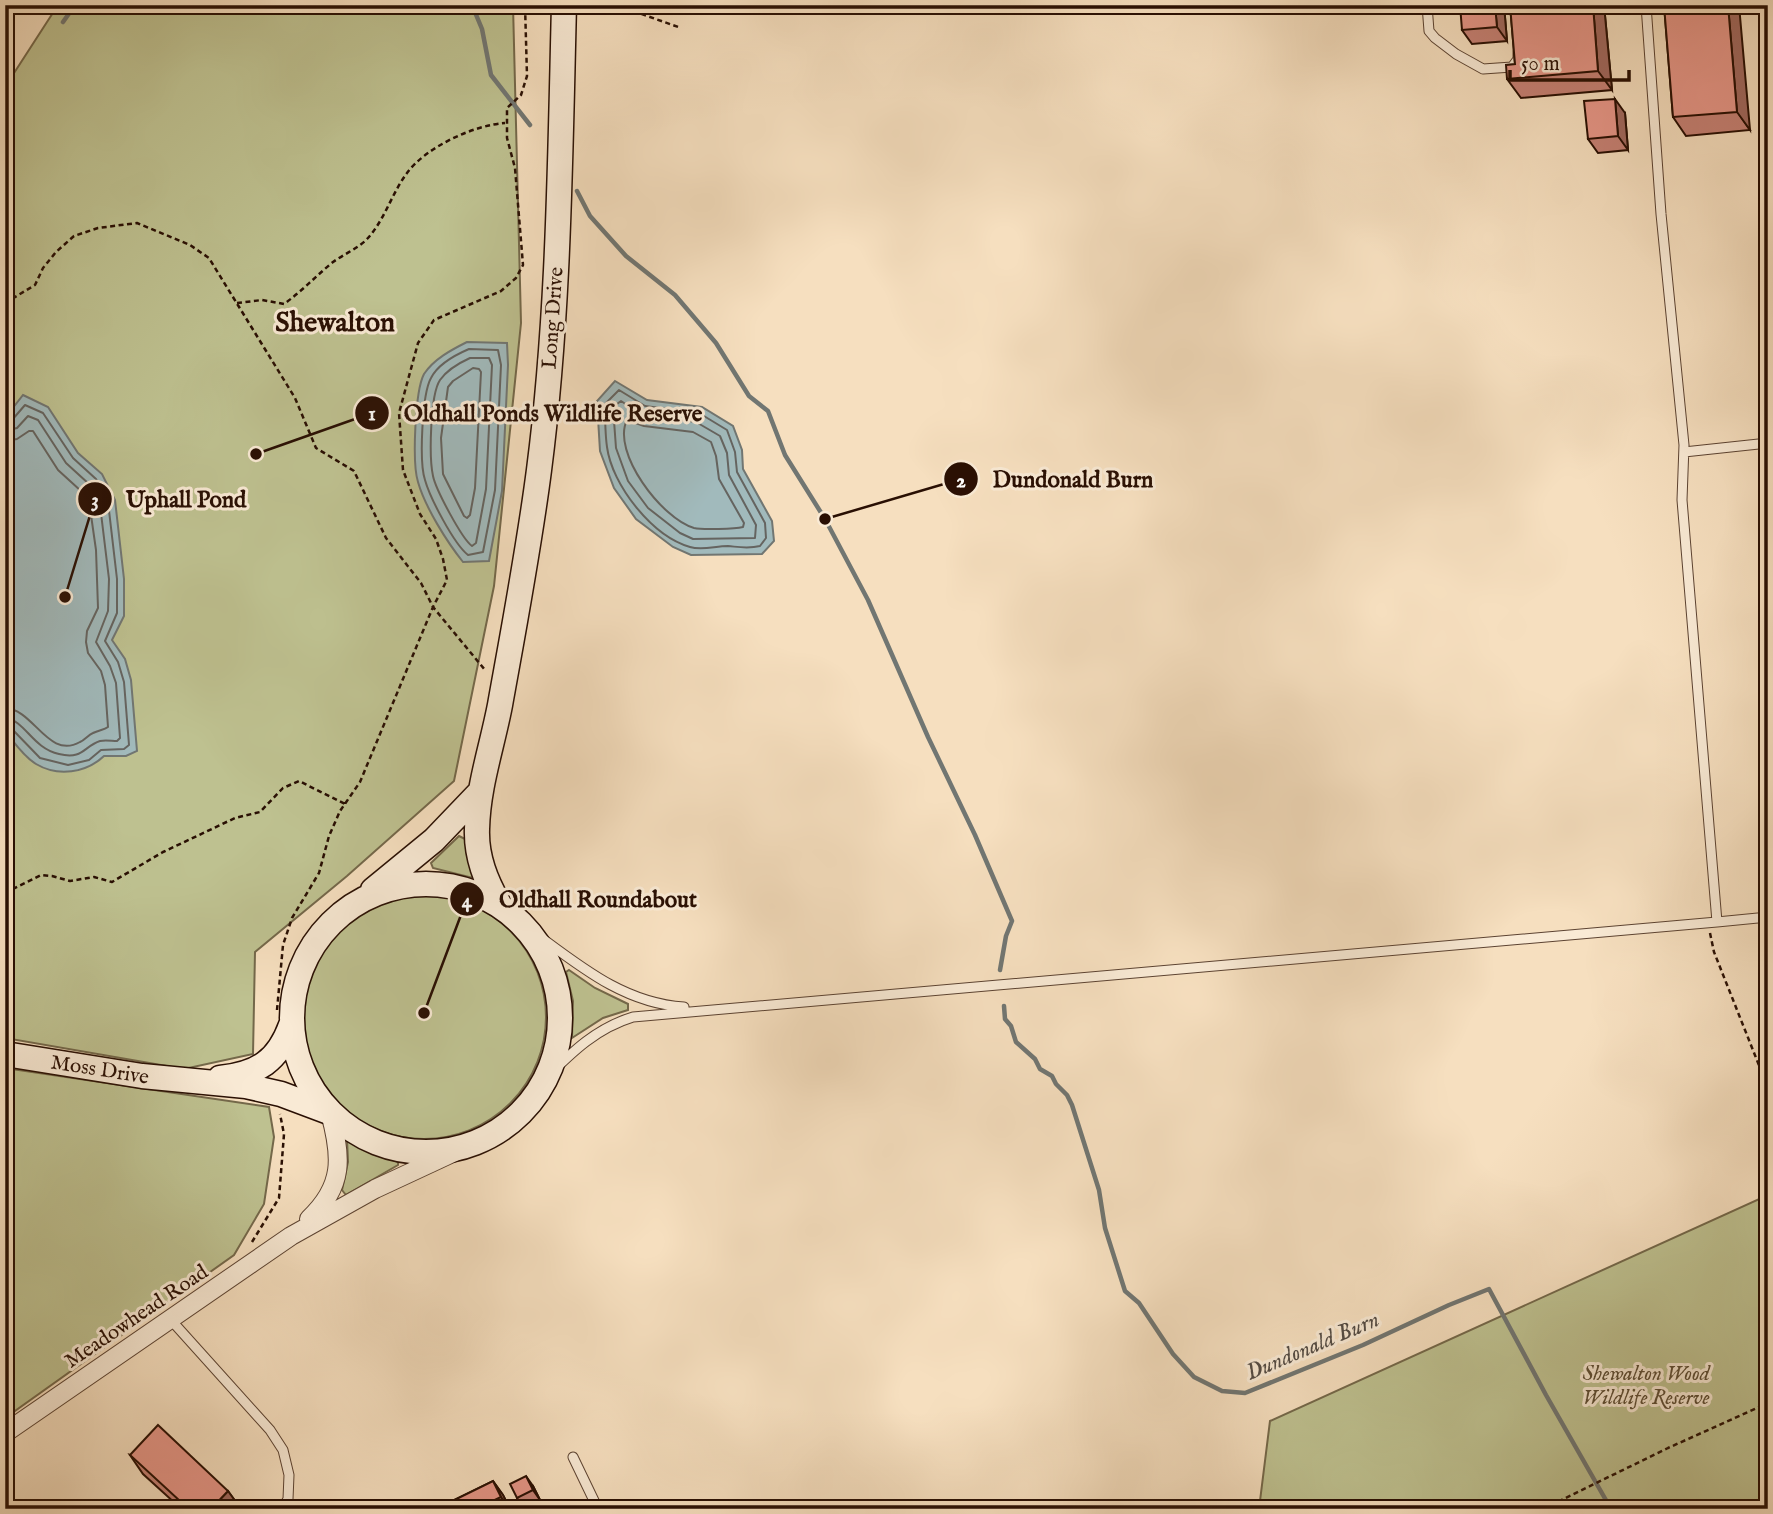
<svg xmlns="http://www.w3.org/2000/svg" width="1773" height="1514" viewBox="0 0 1773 1514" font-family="'IM FELL English',serif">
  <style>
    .green { fill: #bec190; stroke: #74684a; stroke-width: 2 }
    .water { fill: #a1babc; stroke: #717672; stroke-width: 2 }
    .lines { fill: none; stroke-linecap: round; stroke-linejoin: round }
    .shore { stroke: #656460; stroke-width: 2 }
    .stream { stroke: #717672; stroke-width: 4.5 }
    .lane-casing { stroke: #5c4332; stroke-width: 11 }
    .street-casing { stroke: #5c4332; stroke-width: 20 }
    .secondary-casing { stroke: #290f03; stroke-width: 27 }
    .path { stroke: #290f03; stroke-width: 2.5; stroke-dasharray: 5 3.5; stroke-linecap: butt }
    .lane { stroke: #f9ead5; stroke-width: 9 }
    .street { stroke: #f9ead5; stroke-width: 18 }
    .secondary { stroke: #f9ead5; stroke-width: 24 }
    .wall { fill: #c68175; stroke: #290f03; stroke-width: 2 }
    .shaded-wall { fill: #a1695f; stroke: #290f03; stroke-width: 2 }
    .building { fill: #e69688; stroke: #290f03; stroke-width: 2 }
    .labels { text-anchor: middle; stroke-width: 6; stroke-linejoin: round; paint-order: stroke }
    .street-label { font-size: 21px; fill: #290f03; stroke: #f9ead5 }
    .park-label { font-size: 21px; font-style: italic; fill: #5d4d34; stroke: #f9ead5 }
    .water-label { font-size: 23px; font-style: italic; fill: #534b44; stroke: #f9ead5 }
    .district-label { font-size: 28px; font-weight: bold; fill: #290f03; stroke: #f9ead5 }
    .leader { fill: none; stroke: #290f03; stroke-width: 2.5 }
    .callout-dot { fill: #290f03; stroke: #f9ead5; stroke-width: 2.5 }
    .mark-label { font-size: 21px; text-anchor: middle; font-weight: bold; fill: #fff }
    .callout-label { font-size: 23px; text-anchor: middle; font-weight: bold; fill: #290f03; stroke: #f9ead5; stroke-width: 6; stroke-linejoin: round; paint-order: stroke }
  </style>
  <rect width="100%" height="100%" fill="#f6dfbf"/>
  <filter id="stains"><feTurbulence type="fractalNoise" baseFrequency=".00286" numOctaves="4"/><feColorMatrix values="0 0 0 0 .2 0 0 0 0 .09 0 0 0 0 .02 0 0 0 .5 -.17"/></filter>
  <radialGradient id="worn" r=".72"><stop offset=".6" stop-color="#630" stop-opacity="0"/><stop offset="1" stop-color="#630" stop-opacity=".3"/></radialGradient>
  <!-- green -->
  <path class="green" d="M58,5H513L521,323L494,586L454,781L347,876L255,952L253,1054L184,1069L5,1038V87Z
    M459,836L467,840L477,879L433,868L431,863Z
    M302 1017a122 122 0 1 1 244 0a122 122 0 1 1-244 0Z
    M569,970L595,988L628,1004V1010L603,1018L572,1038L573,1001L566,972Z
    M5,1068L269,1107L274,1137L264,1204L234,1255L5,1418Z
    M347,1139L398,1162V1165L346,1195L342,1190L348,1162Z
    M1768,1195V1509H1259L1270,1421Z"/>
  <!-- water -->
  <path class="water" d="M467,342L507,343L508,365L502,491L489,561L463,562C447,542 425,507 418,482C412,463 415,391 424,374C434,359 451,350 467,342Z
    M615,381L647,400L702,407L733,426L742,450L743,469L772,521L774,541L762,554L691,555L673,547L636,519L614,488L600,451L597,401Z
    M23,395L48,407L78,453L102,474L115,500L124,579V616L112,640L125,659L131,680L137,751L126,756H104C86,773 58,777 36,764C23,756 14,742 5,731V418Z"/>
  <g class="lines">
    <!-- shore -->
    <path class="shore" d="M469,349L498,350L501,365L495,490L483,552L468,555C454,544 430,498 425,480C419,462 422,394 431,378C438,364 455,355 469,349Z
      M470,358H489L492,365L486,489L476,543L472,546C462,539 436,490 433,476C429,458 430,395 440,380C447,370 459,363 470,358Z
      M473,368L479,369L481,372L475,488L470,515L467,518L464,516L443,474L441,438L448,387L453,381Z
      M619,390L645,406L699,413L727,430L735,452L737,472L765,523L766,538L760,546C748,549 739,547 728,546C715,546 702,551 690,547C652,536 612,485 607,447C605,433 605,418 605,404Z
      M621,401L642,415L696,422L720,436L727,453L729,475L756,525L755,538L693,539L680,533L648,508L628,481L616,448L613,407Z
      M627,420L644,426L693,432L711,442L716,456L719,479L744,523L743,527C735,529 702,530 694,528C662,519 611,452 627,420Z
      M5,422L12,420L25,405L43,413L73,458L96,479L108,502L117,579V613L105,641L118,662L124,682L129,745L124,749L101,750L89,760L68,765L40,758L12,729L5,727
      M5,431L17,428L28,416L38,420L66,463L89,484L100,505L109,579L108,611L96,642L110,666L116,683L120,738L117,741C112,741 105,740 100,741C84,746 83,760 59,754C32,748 25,720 5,718
      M5,441L17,439L29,431H33L58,470L81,491L90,508L96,550L98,608L87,631L86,642L88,653L101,671L105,685L108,727C104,730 99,730 93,733C88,735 85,740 80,742C48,760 34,709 5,708"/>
    <!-- stream -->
    <path class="stream" d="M472,5L482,29L491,75L530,125
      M63,22L75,5
      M577,191L590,216L626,256L675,295L716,343L749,396L768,411L785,455L825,519L868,600L928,737L975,835L1012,921L1006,936L1000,970
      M1004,1006L1005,1019L1011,1026L1016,1042L1035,1059L1040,1069L1052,1076L1056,1084L1067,1095L1072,1105L1099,1190L1105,1228L1125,1291L1139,1303L1173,1354L1194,1377L1222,1391L1245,1393L1363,1345L1449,1305L1489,1289L1546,1395L1611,1509"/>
    <defs>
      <path id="lane" d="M1427,5L1429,31L1435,38L1456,54L1483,69L1512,67L1518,59V52
        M1684,452L1768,443
        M1717,922L1768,917
        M524,925C574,961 620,1003 684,1007
        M547,1077C573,1051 597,1028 633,1017L1717,922L1682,500L1684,445L1661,214L1646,5
        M171,1320L270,1430L283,1450L289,1475L288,1499L282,1509
        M573,1457L598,1509"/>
      <path id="street" d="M309,1219C344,1186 342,1157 330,1113
        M5,1433L291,1236L375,1189L476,1142"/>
      <path id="secondary" d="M292 1018a134 134 0 1 1 268 0a134 134 0 1 1-268 0Z
        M373,890L434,840L479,793
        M499,904C486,881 476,857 477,829C478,786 492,747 500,705C514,627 529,548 539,470C559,316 560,160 564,5
        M5,1054L142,1076L246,1086L281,1094L329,1112
        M220,1078C258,1074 278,1061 291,1025"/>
    </defs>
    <!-- lane casing -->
    <use href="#lane" class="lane-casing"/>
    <!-- street casing -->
    <use href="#street" class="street-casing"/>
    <!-- secondary casing -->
    <use href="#secondary" class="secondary-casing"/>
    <!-- path -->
    <path class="path" d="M627,5L636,12L681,28
      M5,303L35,285L43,268L56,252L74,236L98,228L137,223L190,245L209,258L295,398L316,448L354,471L386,538L421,583L433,607L485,670
      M237,303L262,300L284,304C302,291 316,276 333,262C344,254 359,248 368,238C385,219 392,193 407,173C426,147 474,125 505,123
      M5,893L41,875L52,876L70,881L94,877L112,882L163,852L235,818L260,812L283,788L299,781L345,804
      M1710,933L1714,952L1768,1088
      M277,1010L283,945L292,918L319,873L329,836L340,811L360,782L433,607L447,580L443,559L436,539L420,514L403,470L399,413L418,343L434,320L501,291L516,278L523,265L515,168L507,138V108L521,95L527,76L525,5
      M252,1242L279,1198L284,1134L280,1114
      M1543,1509L1668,1448L1768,1403"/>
    <!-- lane -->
    <use href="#lane" class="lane"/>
    <!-- street -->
    <use href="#street" class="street"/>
    <!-- secondary -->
    <use href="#secondary" class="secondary"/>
  </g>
  <!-- wall -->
  <path class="wall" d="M1504,5L1507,41L1472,44L1462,30Z
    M1510,5H1604L1612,90L1521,98L1507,79L1515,64Z
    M1664,5L1750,130L1686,136L1673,117Z
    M1625,113L1628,150L1598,153L1588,139Z
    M130,1455L228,1491L241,1509H172L176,1504L143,1474Z
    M493,1481L503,1495L510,1509H436Z
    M533,1486L540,1500L523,1508L517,1498Z"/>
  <!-- shaded-wall -->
  <path class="shaded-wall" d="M1495,5H1504L1507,41L1497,27Z
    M1593,5H1604L1612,90L1598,71Z
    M1728,5H1739L1750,130L1737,112Z
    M1615,99L1625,113L1628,150L1618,136Z
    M526,1476L533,1486L540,1500L533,1490Z
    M493,1481L503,1495L510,1509L501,1497Z
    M228,1491L241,1509H211Z"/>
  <!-- building -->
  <path class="building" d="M1460,5H1495L1497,27L1462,30Z
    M1510,5H1593L1598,71L1507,79L1506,65L1515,64Z
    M1664,5H1728L1737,112L1673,117Z
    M1615,99L1618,136L1588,139L1584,101Z
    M158,1425L228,1491L211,1509H172L180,1501L130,1455Z
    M526,1476L533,1490L517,1498L510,1484Z
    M493,1481L501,1497L476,1509H436Z
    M547,1504L549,1509H537Z"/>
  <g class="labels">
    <!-- street labels -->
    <g class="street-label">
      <text transform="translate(552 318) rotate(-86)" y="7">Long Drive</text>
      <text transform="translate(100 1069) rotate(9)" y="7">Moss Drive</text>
      <text transform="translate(136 1316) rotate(-34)" y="7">Meadowhead Road</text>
    </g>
    <!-- park labels -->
    <g class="park-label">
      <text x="1646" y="1380">Shewalton Wood<tspan x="1646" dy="24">Wildlife Reserve</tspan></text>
    </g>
    <!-- water labels -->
    <g class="water-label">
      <text transform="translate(1312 1345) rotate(-23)" y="8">Dundonald Burn</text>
    </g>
    <!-- district labels -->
    <g class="district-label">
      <text x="335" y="331">Shewalton</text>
    </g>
  </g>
  <!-- callouts -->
  <path class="leader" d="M256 454L372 413M825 519L961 479M65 597L95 499M424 1013L467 899"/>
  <g class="callout-dot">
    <circle cx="256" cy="454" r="7"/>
    <circle cx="825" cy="519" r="7"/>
    <circle cx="65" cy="597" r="7"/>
    <circle cx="424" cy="1013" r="7"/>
    <circle cx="372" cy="413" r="18"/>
    <circle cx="961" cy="479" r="18"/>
    <circle cx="95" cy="499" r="18"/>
    <circle cx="467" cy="899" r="18"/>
  </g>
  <g class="mark-label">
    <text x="372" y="420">1</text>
    <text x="961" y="487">2</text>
    <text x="95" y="506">3</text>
    <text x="467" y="907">4</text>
  </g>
  <g class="callout-label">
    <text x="553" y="421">Oldhall Ponds Wildlife Reserve</text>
    <text x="1073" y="487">Dundonald Burn</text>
    <text x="186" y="507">Uphall Pond</text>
    <text x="598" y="907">Oldhall Roundabout</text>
  </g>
  <!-- margin -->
  <rect width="1773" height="1514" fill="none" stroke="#f6dfbf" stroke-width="28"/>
  <rect x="7" y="7" width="1759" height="1500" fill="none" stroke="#290f03" stroke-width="3.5"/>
  <rect x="14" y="14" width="1745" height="1486" fill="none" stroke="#290f03" stroke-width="2"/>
  <!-- scale -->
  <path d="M1510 70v10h119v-10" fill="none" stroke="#290f03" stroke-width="3.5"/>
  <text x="1521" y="70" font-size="21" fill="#290f03" stroke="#f9ead5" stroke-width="5" paint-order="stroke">50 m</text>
  <rect width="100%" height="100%" filter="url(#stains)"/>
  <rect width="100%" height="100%" fill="url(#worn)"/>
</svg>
